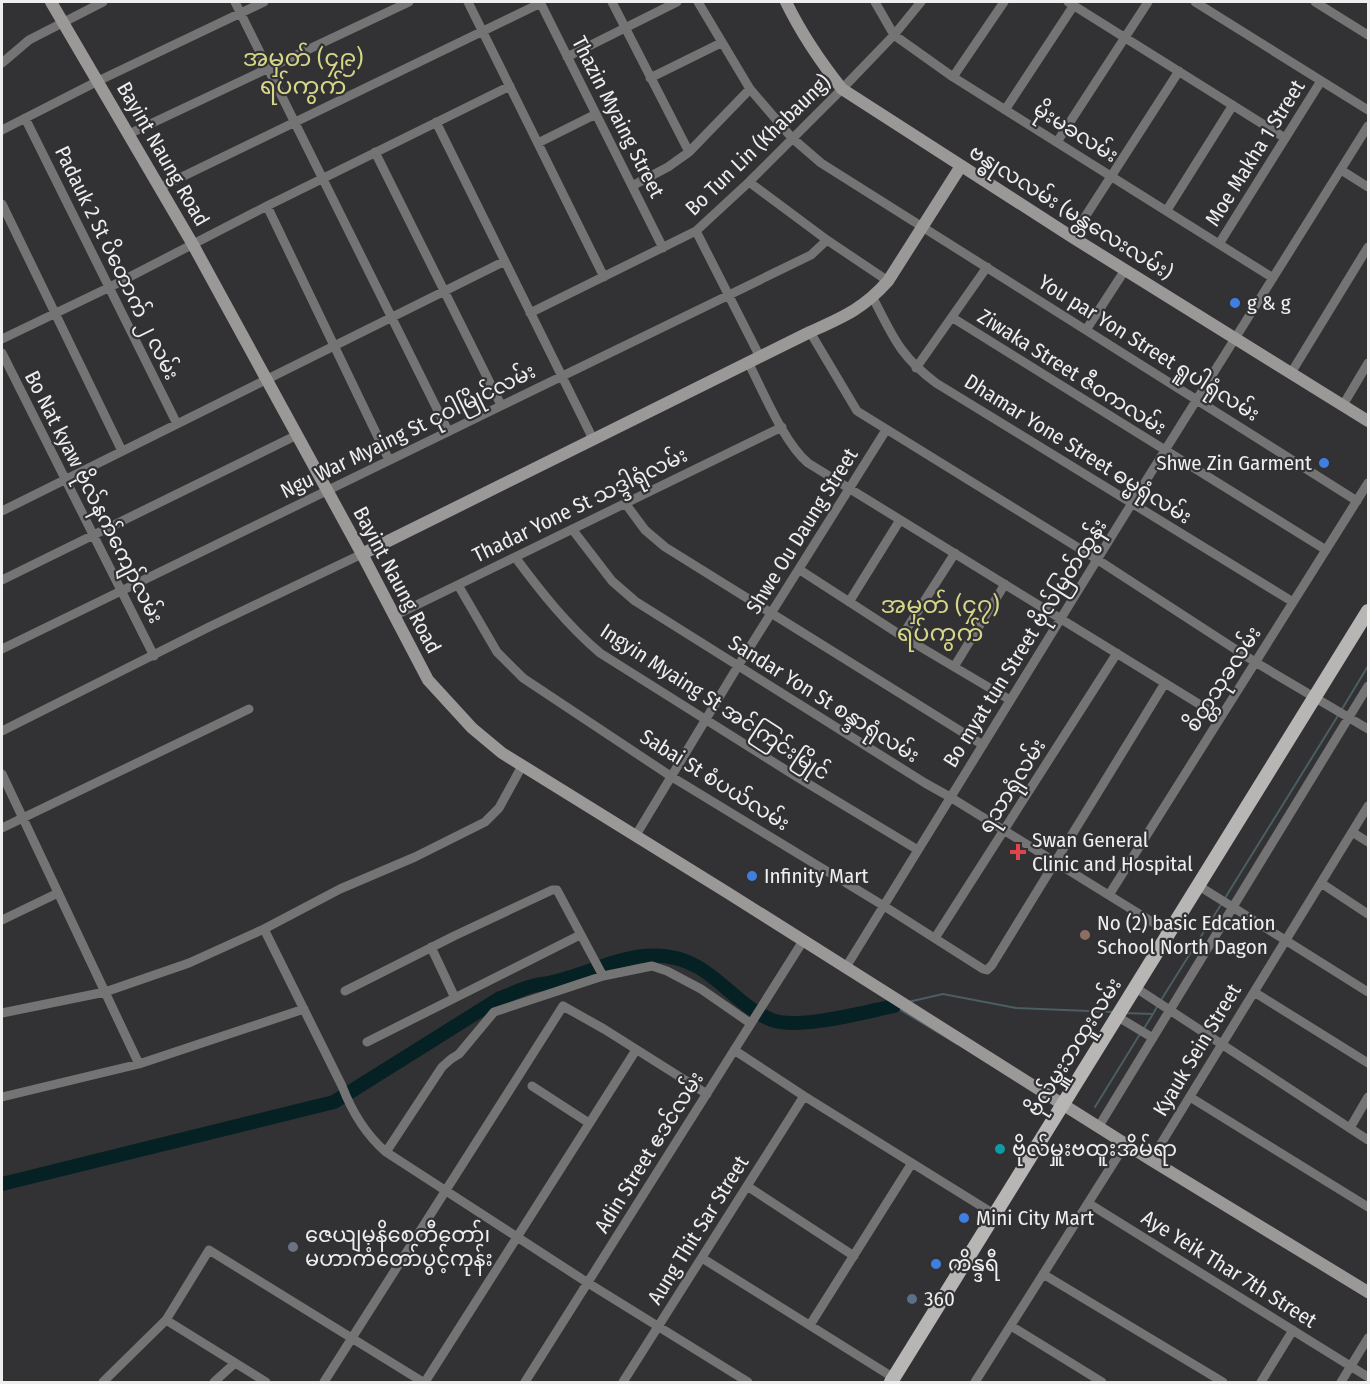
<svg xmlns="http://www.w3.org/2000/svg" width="1370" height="1384" viewBox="0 0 1370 1384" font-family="'Fira Sans Condensed','Noto Sans Myanmar',sans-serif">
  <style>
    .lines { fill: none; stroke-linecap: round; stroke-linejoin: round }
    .stream { stroke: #4b5e61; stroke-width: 2 }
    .river { stroke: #052124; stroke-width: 14 }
    .street { stroke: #757474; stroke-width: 9 }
    .secondary { stroke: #9b9898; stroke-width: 12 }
    .primary { stroke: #b8b5b5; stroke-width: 14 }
    .shop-dot { fill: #3f7fe0; stroke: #323134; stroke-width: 2 }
    .health-dot { fill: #e0444e; stroke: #323134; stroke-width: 2 }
    .education-dot { fill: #8d6e63; stroke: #323134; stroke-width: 2 }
    .culture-dot { fill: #0f9aa8; stroke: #323134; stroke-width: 2 }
    .worship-dot { fill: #6b7280; stroke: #323134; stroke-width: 2 }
    .service-dot { fill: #5c6f8a; stroke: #323134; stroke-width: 2 }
    .labels { text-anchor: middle; stroke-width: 4.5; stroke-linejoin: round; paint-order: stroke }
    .street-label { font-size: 21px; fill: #eeeeef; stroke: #323134 }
    .poi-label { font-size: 21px; fill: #eeeeef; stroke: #323134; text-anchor: start }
    .quarter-label { font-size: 24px; fill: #d5d688; stroke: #323134 }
  </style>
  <rect width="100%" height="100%" fill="#323134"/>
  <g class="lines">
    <!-- stream -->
    <path class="stream" d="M1342,709L1368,666
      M1225,898L1339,714
      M1161,1000L1222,903
      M908,1002L943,994L1016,1008L1113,1012
      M894,1006L957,1044
      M1124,1013L1153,1014L1158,1005
      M1143,1030L1153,1014
      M1095,1107L1140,1034"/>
    <!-- river -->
    <path class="river" d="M2,1184L334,1102L500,998C509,995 517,991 526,988C536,984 547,984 557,981C604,969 649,939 698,967C724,982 743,1009 772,1020C799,1030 864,1012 894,1006"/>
    <!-- street -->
    <path class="street" d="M235,2L448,431
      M468,2L604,277
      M540,2L663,248
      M612,2L689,152
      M698,2L750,89L792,138L821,163L1357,501
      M875,2L894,35L953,77L1273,278
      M1068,2L1285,138
      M1195,2L1368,110
      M1315,2L1368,35
      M567,57L677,2
      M2,63L29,40L103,2
      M953,77L1004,2
      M650,78L721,43
      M1005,110L1074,5
      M25,118L177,424
      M436,122L593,439
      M2,130L98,81L264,2
      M129,134L409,2
      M1057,142L1148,2
      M538,143L596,114
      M375,152L501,405
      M1341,170L1368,187
      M749,182L827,240L888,281
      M632,186L668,167L689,152L750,89
      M159,188L541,3
      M2,204L122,451
      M267,206L389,460
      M1167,210L1233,105
      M696,231L760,357
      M1072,237L1179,71
      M1219,244L1321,81
      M873,298C893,337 900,356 936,383L1293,602
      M530,313L696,231L749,182L842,89L894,35L921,2
      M953,318L1326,550
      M1086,330L1125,270
      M810,332L857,411L1098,560L1255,662L1368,729
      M2,339L110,287L267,206L510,86
      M2,353L154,656
      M748,362C763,391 784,443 808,463L1220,717
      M916,368L987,267
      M1291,373L1368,247
      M1343,405L1368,363
      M625,503L645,530L665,547L983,745
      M2,511L505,261
      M572,529L612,581L635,601L925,783L950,797L1170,933
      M515,557C541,592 567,625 600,653L797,777L918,850
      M800,570L902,636L1010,700
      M2,580L297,435
      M458,585L497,652L523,678L672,777L884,906L983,969L987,970L992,965L1165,683
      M849,602L900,520
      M394,616L782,427
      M902,636L955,553
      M2,649L811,255L827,240
      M954,667L1005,584
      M2,731L209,627L362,554
      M2,774L139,1064
      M2,828L249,709
      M1352,832L1368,842
      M636,835L738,666L886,430
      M1321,883L1368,914
      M1199,886L1368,992
      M1109,895L1368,483
      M2,920L58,893
      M264,929L342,1086C352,1112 365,1134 386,1152L588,1283L748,1382
      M935,938L1117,653
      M431,947L455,998
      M846,967L1132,503L1368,126
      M1136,988L1368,1140
      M345,991L454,936L552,890H557L603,976
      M1254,992L1368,1063
      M2,1013L105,992L189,963L264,929L340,889L415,857L485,822L499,808L522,766
      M1118,1017L1153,1038
      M367,1042L580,935
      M734,1050L804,1096L994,1214
      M532,1086L589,1123
      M2,1097L139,1064L304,1009
      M1190,1097L1368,1207
      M1099,1126L1368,686
      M1350,1128L1368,1097
      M386,1152L442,1067L451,1059L459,1054L494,1012L603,976L652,966L667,971L701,989L750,1023
      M1151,1160L1368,806
      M747,1186L854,1256
      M1088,1203L1368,1377
      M702,1258L894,1378
      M1043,1274L1223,1382
      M166,1320L266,1382
      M810,1325L912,1163
      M1011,1326L1102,1382
      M103,1382L166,1320L209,1250L423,1382
      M214,1382L235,1363
      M324,1382L563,1006L604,1029L707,1094
      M425,1382L636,1050
      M525,1382L803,941
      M623,1382L804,1096
      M975,1382L1126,1143
      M1261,1382L1293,1330
      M1341,1382L1368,1338"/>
    <!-- secondary -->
    <path class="secondary" d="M51,2L192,243L362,554L428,680L472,728L502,753L728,893L1151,1160L1368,1292
      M786,2C802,35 819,60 842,89L1072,237L1368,421
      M362,554L810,332C843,317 863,309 888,281L961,166"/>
    <!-- primary -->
    <path class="primary" d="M891,1382L1368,611"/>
  </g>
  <!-- markers -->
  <g class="shop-dot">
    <circle cx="1235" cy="303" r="6"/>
    <circle cx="1324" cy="463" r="6"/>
    <circle cx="752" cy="876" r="6"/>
    <circle cx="964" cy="1218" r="6"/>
    <circle cx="936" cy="1264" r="6"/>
  </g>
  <path class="health-dot" d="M1015 843h6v6h6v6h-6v6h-6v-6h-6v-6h6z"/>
  <circle class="education-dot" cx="1085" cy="935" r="6"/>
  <circle class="culture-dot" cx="1000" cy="1149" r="6"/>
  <circle class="worship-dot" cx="293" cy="1247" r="6"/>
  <circle class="service-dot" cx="912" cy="1299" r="6"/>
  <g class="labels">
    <!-- street labels -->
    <g class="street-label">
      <text transform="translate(618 117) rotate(63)" y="7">Thazin Myaing Street</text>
      <text transform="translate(1076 132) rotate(32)" y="7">မိုးမခလမ်း</text>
      <text transform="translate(758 145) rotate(-44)" y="7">Bo Tun Lin (Khabaung)</text>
      <text transform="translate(1255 153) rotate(-58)" y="7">Moe Makha 1 Street</text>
      <text transform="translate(163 154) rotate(60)" y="7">Bayint Naung Road</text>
      <text transform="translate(1071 212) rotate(32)" y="7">ဗန္ဓုလလမ်း (မန္တလေးလမ်း)</text>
      <text transform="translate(117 263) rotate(64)" y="7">Padauk 2 St ပိတောက် ၂ လမ်း</text>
      <text transform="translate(1149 348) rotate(32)" y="7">You par Yon Street ရူပါရုံလမ်း</text>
      <text transform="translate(1072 372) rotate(32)" y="7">Ziwaka Street ဇီဝကလမ်း</text>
      <text transform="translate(408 431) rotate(-26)" y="7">Ngu War Myaing St ငုဝါမြိုင်လမ်း</text>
      <text transform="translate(1078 449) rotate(32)" y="7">Dhamar Yone Street ဓမ္မရုံလမ်း</text>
      <text transform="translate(94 497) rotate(63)" y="7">Bo Nat kyaw ဗိုလ်နက်ကျော်လမ်း</text>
      <text transform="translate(580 505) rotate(-26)" y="7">Thadar Yone St သဒ္ဒါရုံလမ်း</text>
      <text transform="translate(802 531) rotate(-58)" y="7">Shwe Ou Daung Street</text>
      <text transform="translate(397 580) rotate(62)" y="7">Bayint Naung Road</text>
      <text transform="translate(1025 643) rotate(-58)" y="7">Bo myat tun Street ဗိုလ်မြတ်ထွန်း</text>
      <text transform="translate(1223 679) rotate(-57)" y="7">စိတ္တသုခလမ်း</text>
      <text transform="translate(824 699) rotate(32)" y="7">Sandar Yon St စန္ဒာရုံလမ်း</text>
      <text transform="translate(715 702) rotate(33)" y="7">Ingyin Myaing St အင်ကြင်းမြိုင်</text>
      <text transform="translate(715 780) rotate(32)" y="7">Sabai St စံပယ်လမ်း</text>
      <text transform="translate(1012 786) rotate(-58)" y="7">ရသာရုံလမ်း</text>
      <text transform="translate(1074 1047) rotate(-58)" y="7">ဗိုလ်မှူးဘထူးလမ်း</text>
      <text transform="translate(1197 1050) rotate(-59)" y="7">Kyauk Sein Street</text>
      <text transform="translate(649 1152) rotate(-58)" y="7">Adin Street ဧဒင်လမ်း</text>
      <text transform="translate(698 1230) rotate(-58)" y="7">Aung Thit Sar Street</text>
      <text transform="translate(1229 1269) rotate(32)" y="7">Aye Yeik Thar 7th Street</text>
    </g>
    <!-- poi labels -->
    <g class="poi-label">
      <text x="1247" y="310">g &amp; g</text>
      <text x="1312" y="470" text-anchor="end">Shwe Zin Garment</text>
      <text x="1032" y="847">Swan General<tspan x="1032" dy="24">Clinic and Hospital</tspan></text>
      <text x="764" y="883">Infinity Mart</text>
      <text x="1097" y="930">No (2) basic Edcation<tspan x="1097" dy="24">School North Dagon</tspan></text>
      <text x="1012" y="1156">ဗိုလ်မှူးဗထူးအိမ်ရာ</text>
      <text x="976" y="1225">Mini City Mart</text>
      <text x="305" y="1242">ဇေယျမုနိစေတီတော်၊<tspan x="305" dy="24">မဟာကံတော်ပွင့်ကုန်း</tspan></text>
      <text x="948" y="1271">ကိန္ဒရီ</text>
      <text x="924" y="1306">360</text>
    </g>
    <!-- quarter labels -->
    <g class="quarter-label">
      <text x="303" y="66">အမှတ် (၄၉)<tspan x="303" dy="28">ရပ်ကွက်</tspan></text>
      <text x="940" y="613">အမှတ် (၄၇)<tspan x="940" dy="28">ရပ်ကွက်</tspan></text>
    </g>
  </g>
  <!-- border -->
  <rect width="1370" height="1384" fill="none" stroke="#eeeeef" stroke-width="6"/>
</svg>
